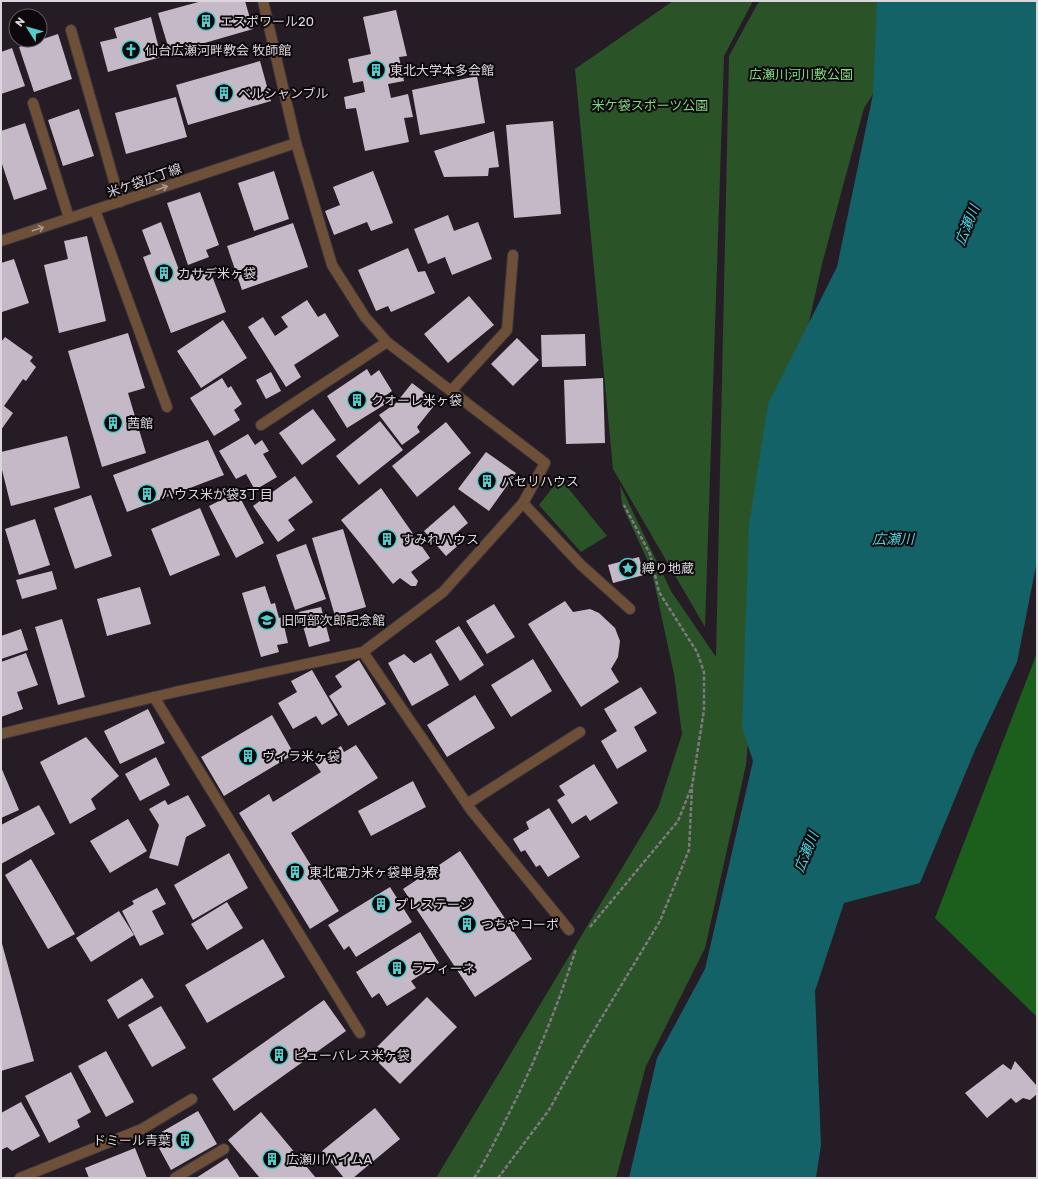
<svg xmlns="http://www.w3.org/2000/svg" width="1038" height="1179" viewBox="0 0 1038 1179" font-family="Rubik,'Noto Sans JP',sans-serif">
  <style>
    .green { fill: #2a5328 }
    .forest { fill: #1c5e1c }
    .water { fill: #136268 }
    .building { fill: #c6b9c7 }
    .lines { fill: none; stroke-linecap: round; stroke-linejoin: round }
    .service-casing { stroke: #3e363f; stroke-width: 12 }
    .minor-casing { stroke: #3e363f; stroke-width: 12 }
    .path { stroke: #807981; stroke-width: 2.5; stroke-dasharray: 4 2; stroke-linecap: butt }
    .service { stroke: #6d5037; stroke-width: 10 }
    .minor { stroke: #6d5037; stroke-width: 10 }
    .oneway { stroke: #aa9992 }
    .labels { text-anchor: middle; stroke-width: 4; stroke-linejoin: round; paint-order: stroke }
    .poi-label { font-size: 13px; fill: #dbd5dc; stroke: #0c080c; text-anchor: start }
    .park-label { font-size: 13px; fill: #83d97f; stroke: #0c080c }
    .street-label { font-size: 13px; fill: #dbd5dc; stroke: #0c080c }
    .water-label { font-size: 14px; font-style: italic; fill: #46d5e0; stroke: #0c080c }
  </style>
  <rect width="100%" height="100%" fill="#251c26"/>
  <!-- green -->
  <path class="green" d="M673,1H753L724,56L705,627L613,469L575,69Z
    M759,1H909L905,45L864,108L822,264L771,492L746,765L705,948L646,1066L616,1178H436L658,808L682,734L674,674L651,568L622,505L620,485L671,591L716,657L729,56Z
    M560,478L607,536L581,552L539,505Z"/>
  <!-- forest -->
  <path class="forest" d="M1037,653V1017L935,918Z"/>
  <!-- water -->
  <path class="water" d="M877,1H1037V561L1017,662L975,750L920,883L844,903L815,991L821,1145L816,1178H629L657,1058L705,969L753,761L742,727L749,525L768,404L837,267L873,94Z"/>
  <!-- building -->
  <path class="building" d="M202,1H245L253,29L170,53L158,13Z
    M396,10L407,56L399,57L404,81L388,84L391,98L408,94L413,117L404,118L409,142L365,151L356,108L346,109L344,97L365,92L363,81L353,83L348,59L371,54L363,17Z
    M151,17L161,57L108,72L100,42L117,38L114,28Z
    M58,34L72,79L34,92L19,47Z
    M12,48L25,86L1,94V52Z
    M260,61L271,101L188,125L176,85Z
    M477,76L485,123L420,135L412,90Z
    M176,97L187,137L126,154L115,113Z
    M79,109L94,156L63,166L48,120Z
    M553,121L561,214L514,218L506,125Z
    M25,123L47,189L14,200L1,161V131Z
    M494,131L499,167L489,168L488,176L444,177L434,151Z
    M274,171L289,219L254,231L238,183Z
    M373,171L393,223L371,231L367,222L334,235L325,211L340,205L333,187Z
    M200,192L219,245L206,250L209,257L188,265L167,203Z
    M448,215L454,231L478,222L492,259L452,275L445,257L428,264L414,229Z
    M161,222L182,278L209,268L226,312L171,333L143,257L151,254L142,230Z
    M293,223L308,267L242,290L227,246Z
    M87,236L106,321L59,333L44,265L68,259L64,241Z
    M408,248L418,272L425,271L435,293L391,312L388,306L376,311L358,270Z
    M14,259L29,303L2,312L1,263Z
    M469,296L494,325L448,363L424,334Z
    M307,300L318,317L325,313L339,336L294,365L301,377L286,387L248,327L263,317L275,336L288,327L281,317Z
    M223,320L247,358L201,388L177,351Z
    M128,333L145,388L128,393L146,453L102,467L68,351Z
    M585,334L586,366L542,367L541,335Z
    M5,337L33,357L30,361L36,367L26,381L23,379L4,406L13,413L1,430V342Z
    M517,338L539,360L513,386L491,364Z
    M367,369L371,376L379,370L392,391L385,396L384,405L347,428L327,396Z
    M271,372L281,391L266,399L256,380Z
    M222,378L228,388L231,386L242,404L234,410L240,420L214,436L190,398Z
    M603,378L605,443L566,444L564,380Z
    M412,383L437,402L417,427L420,432L402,445L379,415L396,403Z
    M313,409L336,440L302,465L279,433Z
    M380,421L403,450L359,485L336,456Z
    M446,422L471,453L417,497L392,466Z
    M248,434L255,445L262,440L269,451L263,454L277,477L255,490L246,474L236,479L219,451Z
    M67,436L80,488L11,506L1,466V452Z
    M208,440L224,475L127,512L113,475Z
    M486,452L516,473L489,511L458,489Z
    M295,476L313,502L288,520L295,530L278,542L253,506Z
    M381,488L430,558L411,572L418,581L416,586H411L400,578L393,584L341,520Z
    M237,492L264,543L236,558L209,506Z
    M91,495L112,556L75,569L54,508Z
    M454,505L468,523L455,534L462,542L446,556L424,531Z
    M200,508L220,555L170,576L151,529Z
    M35,519L50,565L19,575L5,529Z
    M343,529L366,607L335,616L312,538Z
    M306,544L326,599L295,610L276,555Z
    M639,557L644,575L613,583L608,565Z
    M52,571L57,589L22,599L16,580Z
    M265,586L271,604L275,603L279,618L282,617L288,643L277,645L279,652L261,657L242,593Z
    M140,587L151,624L107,636L97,599Z
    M565,601L573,612L590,609L599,613L615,628L620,641L618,657L611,669L619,682L581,707L528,624Z
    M494,604L515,637L487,654L466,621Z
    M321,607L330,641L309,647L299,612Z
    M62,619L85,697L58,705L35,627Z
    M459,626L484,665L460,681L435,641Z
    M21,629L28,650L1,659V636Z
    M26,653L38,685L17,692L23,709L1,717V662Z
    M431,653L449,685L412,706L388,663L404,654L414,663Z
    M533,659L552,691L511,717L491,685Z
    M359,660L386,704L348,726L329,696L342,687L335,676Z
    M312,670L338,715L322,725L316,716L293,729L278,703L297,692L291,681Z
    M641,687L657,713L634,727L647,751L617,769L601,741L617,731L604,709Z
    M475,695L495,728L447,757L427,725Z
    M148,709L165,743L120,764L104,731Z
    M272,715L294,754L224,796L201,757Z
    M86,737L119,776L91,799L96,809L70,824L40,762Z
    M356,745L378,778L291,833L339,911L310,929L239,813L269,794L273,802L321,772L315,763L341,746L344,752Z
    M156,757L170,785L140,801L125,774Z
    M594,764L618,803L590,821L586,815L572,824L557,800L565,795L559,786Z
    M1,767L19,810L1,818Z
    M413,781L426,807L371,836L358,811Z
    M188,795L206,826L186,837L178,866L149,858L159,825L149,809L165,800L168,805Z
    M39,805L55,834L1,864V825Z
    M549,808L580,857L548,877L540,865L536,867L525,850L521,852L513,839L529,829L526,822Z
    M128,819L147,851L110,873L90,841Z
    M460,851L532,959L475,997L403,889Z
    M229,853L248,888L193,920L174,885Z
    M31,859L75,934L48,949L5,875Z
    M390,887L412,922L356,957L349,946L344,950L328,925Z
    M157,888L166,904L152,911L164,934L140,946L122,911L134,904L132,901Z
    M227,902L243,928L207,950L191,924Z
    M119,911L134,935L91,962L76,938Z
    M420,932L439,963L411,981L416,988L387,1006L379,993L372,998L356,972Z
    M263,939L285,977L207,1023L185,985Z
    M1,940L34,1061L1,1071Z
    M142,978L154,997L118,1019L107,1000Z
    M427,997L457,1027L400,1084L370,1054Z
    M324,1000L346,1031L234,1111L212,1079Z
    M161,1006L186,1048L152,1067L128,1025Z
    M106,1051L134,1102L106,1117L78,1066Z
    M1015,1061L1037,1086V1094L1030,1100L1023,1098L1016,1103L1011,1098L987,1118L965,1093L1003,1064L1011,1070Z
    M71,1072L91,1112L77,1120L80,1127L49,1143L25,1096Z
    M21,1102L40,1136L12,1151L7,1147L1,1150V1113Z
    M375,1108L400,1139L353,1178H344L322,1151Z
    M198,1111L217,1144L171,1170L153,1137Z
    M261,1112L316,1178H260L228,1140Z
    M135,1148L147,1178H89L85,1168Z
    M227,1158L240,1178H196Z"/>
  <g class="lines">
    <defs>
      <path id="service" d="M71,30L120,202
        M33,103L69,218
        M523,503L581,565L630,609
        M154,697L360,1033
        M467,804L580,732
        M20,1178L142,1129L192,1099
        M175,1178L224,1149"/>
      <path id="minor" d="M95,210L167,407
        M1,241L296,143
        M451,391L507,330L513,255
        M261,425L387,342
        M363,652L471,810L569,930
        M1,734L175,692L363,652L443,592L523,503L545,463L387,342L365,317L332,265L296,143L263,1"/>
    </defs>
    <!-- service casing -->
    <use href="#service" class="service-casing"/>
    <!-- minor casing -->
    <use href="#minor" class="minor-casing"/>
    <!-- path -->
    <path class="path" d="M590,927L678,821L692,786L704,710V672L697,652L659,592L650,554L624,505
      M474,1178C486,1160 495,1141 505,1121C534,1065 557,1008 576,949
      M498,1178L549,1110L584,1047L660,921L689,850L692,788"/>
    <!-- service -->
    <use href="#service" class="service"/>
    <!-- minor -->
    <use href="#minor" class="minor"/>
  </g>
  <!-- one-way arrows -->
  <defs><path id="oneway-shaft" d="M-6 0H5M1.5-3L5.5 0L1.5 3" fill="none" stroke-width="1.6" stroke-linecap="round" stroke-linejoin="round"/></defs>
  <g class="oneway">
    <use href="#oneway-shaft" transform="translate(162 188) rotate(-19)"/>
    <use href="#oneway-shaft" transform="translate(38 229) rotate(-18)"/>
  </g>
  <!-- icons -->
  <defs>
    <symbol id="building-ring" viewBox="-11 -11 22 22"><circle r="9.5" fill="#0c080c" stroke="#53cdcb" stroke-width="1.5"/><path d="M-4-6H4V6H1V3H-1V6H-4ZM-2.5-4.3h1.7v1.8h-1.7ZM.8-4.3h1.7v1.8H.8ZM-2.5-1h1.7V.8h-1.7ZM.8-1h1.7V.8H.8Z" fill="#53cdcb"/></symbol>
    <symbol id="church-ring" viewBox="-11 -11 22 22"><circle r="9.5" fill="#0c080c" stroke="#53cdcb" stroke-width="1.5"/><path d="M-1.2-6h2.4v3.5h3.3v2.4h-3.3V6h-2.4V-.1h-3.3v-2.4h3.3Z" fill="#53cdcb"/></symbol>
    <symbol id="sight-ring" viewBox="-11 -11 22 22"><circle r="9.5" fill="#0c080c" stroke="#53cdcb" stroke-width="1.5"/><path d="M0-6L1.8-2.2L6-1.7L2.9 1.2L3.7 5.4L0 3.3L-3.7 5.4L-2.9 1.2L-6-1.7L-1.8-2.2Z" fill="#53cdcb"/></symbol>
    <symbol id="university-ring" viewBox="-11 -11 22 22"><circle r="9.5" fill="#0c080c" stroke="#53cdcb" stroke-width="1.5"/><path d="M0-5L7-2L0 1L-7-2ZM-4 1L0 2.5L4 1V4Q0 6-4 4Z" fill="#53cdcb"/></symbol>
  </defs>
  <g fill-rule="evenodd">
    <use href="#building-ring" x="195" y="10" width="22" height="22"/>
    <use href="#church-ring" x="120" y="39" width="22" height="22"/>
    <use href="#building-ring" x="365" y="59" width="22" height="22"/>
    <use href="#building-ring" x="213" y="82" width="22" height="22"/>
    <use href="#building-ring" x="153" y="262" width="22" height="22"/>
    <use href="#building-ring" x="346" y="389" width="22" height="22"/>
    <use href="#building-ring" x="102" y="412" width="22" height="22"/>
    <use href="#building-ring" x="476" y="470" width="22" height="22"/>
    <use href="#building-ring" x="136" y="483" width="22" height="22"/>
    <use href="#building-ring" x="376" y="528" width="22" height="22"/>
    <use href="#sight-ring" x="617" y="557" width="22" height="22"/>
    <use href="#university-ring" x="256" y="609" width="22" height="22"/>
    <use href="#building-ring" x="237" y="745" width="22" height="22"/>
    <use href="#building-ring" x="284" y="861" width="22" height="22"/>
    <use href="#building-ring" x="370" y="893" width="22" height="22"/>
    <use href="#building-ring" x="456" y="913" width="22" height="22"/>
    <use href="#building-ring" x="386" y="957" width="22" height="22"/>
    <use href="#building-ring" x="268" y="1044" width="22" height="22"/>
    <use href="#building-ring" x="174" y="1129" width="22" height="22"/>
    <use href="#building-ring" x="261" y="1148" width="22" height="22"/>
  </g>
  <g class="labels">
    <!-- poi labels -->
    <g class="poi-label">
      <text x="220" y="26">エスポワール20</text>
      <text x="145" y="55">仙台広瀬河畔教会 牧師館</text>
      <text x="390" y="75">東北大学本多会館</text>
      <text x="238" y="98">ベルシャンブル</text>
      <text x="178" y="278">カサデ米ヶ袋</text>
      <text x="371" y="405">クオーレ米ヶ袋</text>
      <text x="127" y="428">茜館</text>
      <text x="501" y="486">パセリハウス</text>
      <text x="161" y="499">ハウス米が袋3丁目</text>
      <text x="401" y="544">すみれハウス</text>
      <text x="642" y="573">縛り地蔵</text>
      <text x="281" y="625">旧阿部次郎記念館</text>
      <text x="262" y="761">ヴィラ米ヶ袋</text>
      <text x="309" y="877">東北電力米ヶ袋単身寮</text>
      <text x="395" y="909">プレステージ</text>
      <text x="481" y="929">つちやコーポ</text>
      <text x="411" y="973">ラフィーネ</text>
      <text x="293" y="1060">ビューパレス米ヶ袋</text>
      <text x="171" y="1145" text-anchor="end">ドミール青葉</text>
      <text x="286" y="1164">広瀬川ハイムA</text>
    </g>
    <!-- park labels -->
    <g class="park-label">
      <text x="801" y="79">広瀬川河川敷公園</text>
      <text x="650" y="110">米ケ袋スポーツ公園</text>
    </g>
    <!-- street labels -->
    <g class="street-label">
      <text transform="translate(144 180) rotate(-19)" y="5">米ケ袋広丁線</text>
    </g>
    <!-- water labels -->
    <g class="water-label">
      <text transform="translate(967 225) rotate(-68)" y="5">広瀬川</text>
      <text x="893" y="544">広瀬川</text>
      <text transform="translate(806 852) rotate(-68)" y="5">広瀬川</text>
    </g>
  </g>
  <!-- border -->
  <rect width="1038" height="1179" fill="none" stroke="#dbd5dc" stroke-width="4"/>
  <!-- north arrow -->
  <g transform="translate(28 28) rotate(307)"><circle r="19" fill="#0c080c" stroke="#5f5a5f"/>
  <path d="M0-3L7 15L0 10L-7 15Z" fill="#53cdcb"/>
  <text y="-6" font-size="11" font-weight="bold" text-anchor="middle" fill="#dbd5dc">N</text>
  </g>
</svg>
